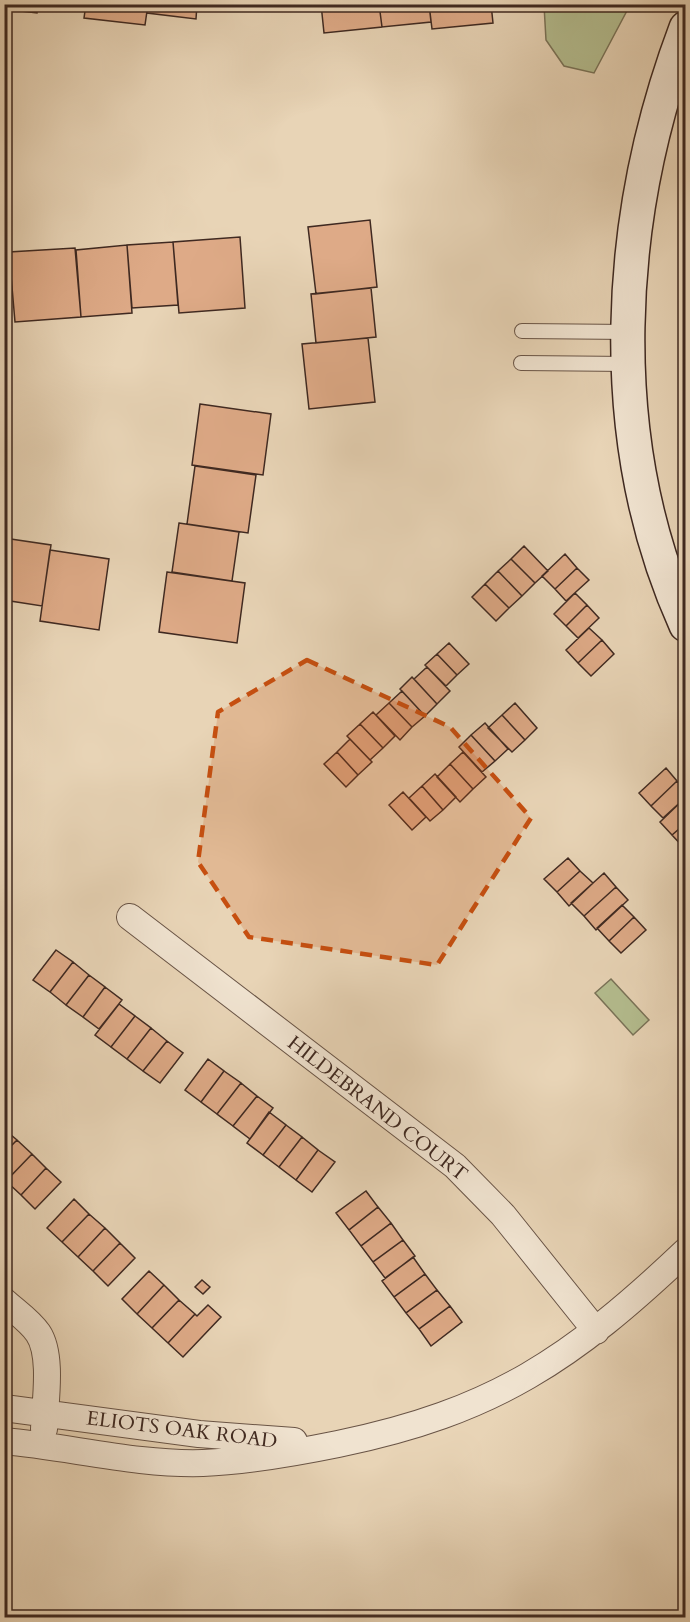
<svg xmlns="http://www.w3.org/2000/svg" width="690" height="1622" viewBox="0 0 690 1622" font-family="Cardo,serif">
  <style>
    .green { fill: #b4bd8f; stroke: #7a7358; stroke-width: 1.5 }
    .building { fill: #deaa87; stroke: #3f2921; stroke-width: 1.5 }
    .lines { fill: none; stroke-linecap: round; stroke-linejoin: round }
    .lane-casing { stroke: #695446; stroke-width: 16 }
    .street-casing { stroke: #695446; stroke-width: 28 }
    .secondary-casing { stroke: #3f2921; stroke-width: 36 }
    .lane { stroke: #f0e3d0; stroke-width: 14 }
    .street { stroke: #f0e3d0; stroke-width: 26 }
    .secondary { stroke: #f0e3d0; stroke-width: 33 }
    .marked { fill: #c64f10; fill-opacity: 0.2; stroke: #c64f10; stroke-width: 4.5; stroke-dasharray: 12 8; stroke-linejoin: round }
    .labels { text-anchor: middle; stroke-width: 6; stroke-linejoin: round; paint-order: stroke }
    .street-label { font-size: 20px; fill: #3f2921; stroke: #f0e3d0 }
  </style>
  <rect width="100%" height="100%" fill="#e8d4b6"/>
  <filter id="stains"><feTurbulence type="fractalNoise" baseFrequency=".00333" numOctaves="4"/><feColorMatrix values="0 0 0 0 .2 0 0 0 0 .09 0 0 0 0 .02 0 0 0 .5 -.17"/></filter>
  <radialGradient id="worn" r=".72"><stop offset=".6" stop-color="#630" stop-opacity="0"/><stop offset="1" stop-color="#630" stop-opacity=".3"/></radialGradient>
  <!-- green -->
  <path class="green" d="M544,5V4L630,5L594,73L564,66L546,40Z
    M611,979L649,1020L633,1035L595,993Z"/>
  <!-- building -->
  <path class="building" d="M4,4H38L37,13L4,9Z
    M38,4H86L85,10Z
    M86,4H148L145,25L84,18Z
    M148,4H197L196,19L147,13Z
    M218,4H261L260,10Z
    M321,4H379L382,27L324,33Z
    M379,4H429L431,22L382,27Z
    M429,4H491L493,23L432,29Z
    M370,220L377,287L316,294L308,227Z
    M240,237L245,308L179,313L173,242Z
    M173,242L178,305L132,308L127,245Z
    M127,245L132,313L81,317L76,250Z
    M75,248L81,317L15,322L9,252Z
    M371,288L376,337L316,343L311,294Z
    M368,338L375,402L309,409L302,344Z
    M200,404L271,414L263,475L192,465Z
    M195,466L256,475L248,533L187,524Z
    M179,523L239,532L232,581L172,572Z
    M4,538L51,545L42,606L4,600Z
    M524,546L548,571L535,583L511,559Z
    M50,550L109,559L99,630L40,621Z
    M565,554L577,568L555,589L542,576Z
    M511,559L535,583L522,596L498,571Z
    M577,568L589,580L566,601L555,589Z
    M498,571L522,596L509,608L485,584Z
    M167,572L245,583L237,643L159,632Z
    M485,584L509,608L496,621L472,597Z
    M575,593L587,605L566,626L554,614Z
    M587,605L599,618L578,638L566,626Z
    M589,628L602,640L578,663L566,650Z
    M602,640L614,654L591,676L578,663Z
    M449,643L469,664L457,675L437,654Z
    M437,654L457,675L446,686L425,665Z
    M427,667L450,691L437,704L414,679Z
    M412,677L437,704L425,716L400,689Z
    M402,691L425,716L412,727L389,703Z
    M389,703L412,727L400,740L376,715Z
    M515,703L537,728L525,740L502,715Z
    M373,712L395,736L383,748L360,724Z
    M502,715L525,740L512,752L488,728Z
    M485,723L508,749L495,761L471,735Z
    M360,724L383,748L370,760L347,736Z
    M471,735L495,761L482,772L459,747Z
    M350,739L372,762L358,775L337,752Z
    M337,752L358,775L346,787L324,764Z
    M463,752L486,777L473,789L450,764Z
    M450,764L473,789L460,802L437,777Z
    M666,768L677,781L651,806L639,793Z
    M435,774L456,797L443,810L422,786Z
    M677,781L686,790V797L663,818L651,806Z
    M422,786L443,810L430,821L409,798Z
    M403,792L426,817L412,830L389,805Z
    M686,797V823L672,835L660,822Z
    M686,823V849H685L672,835Z
    M568,858L580,871L557,892L544,879Z
    M580,871L593,883L569,906L557,892Z
    M604,873L616,887L584,916L571,903Z
    M616,887L628,900L596,930L584,916Z
    M622,905L634,917L609,941L597,928Z
    M634,917L646,930L621,953L609,941Z
    M56,950L73,962L50,992L33,980Z
    M73,962L89,975L66,1005L50,992Z
    M89,975L105,987L83,1017L66,1005Z
    M105,987L122,1000L99,1029L83,1017Z
    M119,1004L135,1016L111,1047L95,1035Z
    M135,1016L151,1028L127,1059L111,1047Z
    M151,1028L167,1041L143,1071L127,1059Z
    M167,1041L183,1053L160,1083L143,1071Z
    M208,1059L224,1071L201,1102L185,1090Z
    M224,1071L241,1083L217,1114L201,1102Z
    M241,1083L257,1096L233,1126L217,1114Z
    M257,1096L273,1108L250,1139L233,1126Z
    M269,1112L286,1125L263,1155L247,1143Z
    M286,1125L302,1137L279,1167L263,1155Z
    M4,1129L17,1140L4,1153Z
    M302,1137L318,1150L296,1180L279,1167Z
    M17,1140L32,1154L6,1181L4,1153Z
    M318,1150L335,1162L312,1192L296,1180Z
    M32,1154L46,1168L21,1195L6,1181Z
    M46,1168L61,1182L35,1209L21,1195Z
    M366,1191L378,1207L349,1230L336,1213Z
    M74,1199L89,1214L62,1242L47,1228Z
    M378,1207L391,1223L361,1246L349,1230Z
    M89,1214L105,1228L78,1257L62,1242Z
    M391,1223L403,1240L373,1262L361,1246Z
    M105,1228L120,1243L93,1271L78,1257Z
    M403,1240L415,1256L385,1278L373,1262Z
    M120,1243L135,1258L108,1286L93,1271Z
    M413,1257L425,1274L394,1297L382,1281Z
    M149,1271L164,1285L137,1314L122,1299Z
    M425,1274L437,1290L406,1313L394,1297Z
    M202,1280L210,1287L203,1294L195,1287Z
    M164,1285L179,1300L152,1328L137,1314Z
    M437,1290L450,1306L419,1329L406,1313Z
    M179,1300L195,1314L168,1343L152,1328Z
    M208,1305L221,1317L183,1357L168,1343L195,1314L197,1316Z
    M450,1306L462,1322L431,1346L419,1329Z"/>
  <g class="lines">
    <defs>
      <path id="lane" d="M522,331L629,332
        M521,363L629,364"/>
      <path id="street" d="M130,917L455,1166L503,1215L596,1331
        M4,1301C15,1311 30,1321 38,1333C53,1355 45,1403 44,1429
        M4,1408L199,1434L294,1441
        M4,1441C70,1447 137,1465 203,1463C249,1461 294,1453 338,1444C494,1412 572,1359 686,1251"/>
      <path id="secondary" d="M686,28C615,216 602,439 686,625"/>
    </defs>
    <!-- lane casing -->
    <use href="#lane" class="lane-casing"/>
    <!-- street casing -->
    <use href="#street" class="street-casing"/>
    <!-- secondary casing -->
    <use href="#secondary" class="secondary-casing"/>
    <!-- lane -->
    <use href="#lane" class="lane"/>
    <!-- street -->
    <use href="#street" class="street"/>
    <!-- secondary -->
    <use href="#secondary" class="secondary"/>
  </g>
  <!-- marked area -->
  <path class="marked" d="M307,660L450,727L531,818L437,965L249,937L198,862L218,712Z"/>
  <g class="labels">
    <!-- street labels -->
    <g class="street-label">
      <text transform="translate(378 1108) rotate(38)" y="7">HILDEBRAND COURT</text>
      <text transform="translate(182 1429) rotate(7)" y="7">ELIOTS OAK ROAD</text>
    </g>
  </g>
  <!-- margin -->
  <rect width="690" height="1622" fill="none" stroke="#e8d4b6" stroke-width="24"/>
  <rect x="6" y="6" width="678" height="1610" fill="none" stroke="#3f2921" stroke-width="3"/>
  <rect x="12" y="12" width="666" height="1598" fill="none" stroke="#3f2921" stroke-width="1.5"/>
  <rect width="100%" height="100%" filter="url(#stains)"/>
  <rect width="100%" height="100%" fill="url(#worn)"/>
</svg>
